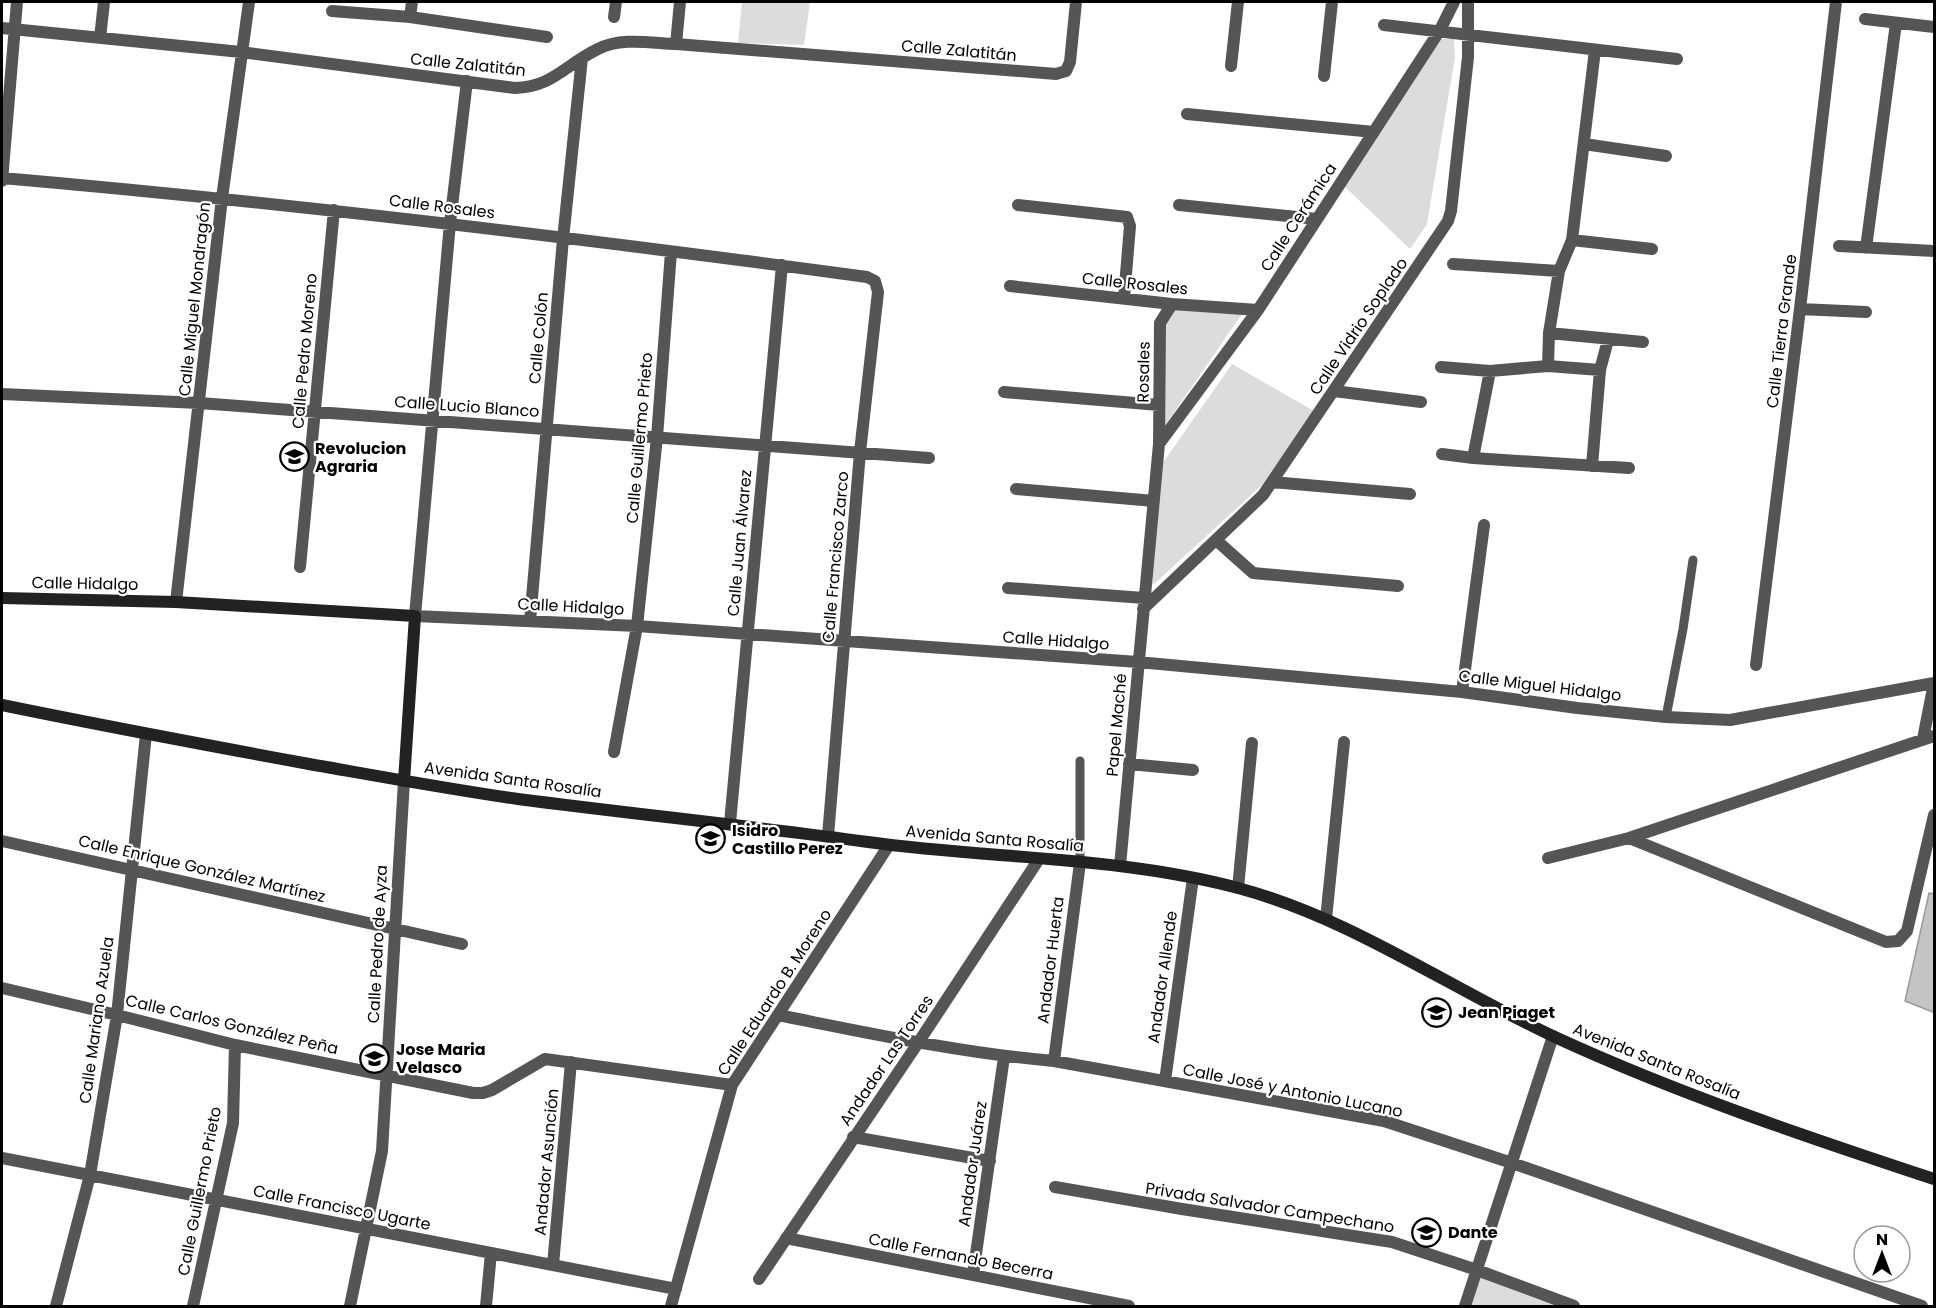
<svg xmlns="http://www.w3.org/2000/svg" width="1936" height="1308" viewBox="0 0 1936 1308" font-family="Poppins,sans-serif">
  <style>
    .green { fill: #dcdcdc }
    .building { fill: #c4c4c4; stroke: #999; stroke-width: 1.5 }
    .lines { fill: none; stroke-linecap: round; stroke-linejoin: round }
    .lane { stroke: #555; stroke-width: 9 }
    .street { stroke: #555; stroke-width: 12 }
    .secondary { stroke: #222; stroke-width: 12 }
    .labels { text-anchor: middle; stroke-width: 4.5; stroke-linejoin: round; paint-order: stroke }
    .street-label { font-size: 16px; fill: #000; stroke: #fff }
    .poi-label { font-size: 16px; font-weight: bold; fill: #000; stroke: #fff; text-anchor: start }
  </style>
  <rect width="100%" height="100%" fill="#fff"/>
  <!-- green -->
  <path class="green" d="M742,2H810L804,45L738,43Z
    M1438,39H1454L1455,57L1427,224L1410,249L1344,186Z
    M1174,305L1242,314L1162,430V323Z
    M1232,364L1314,411L1262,485L1153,585L1150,554L1162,464Z
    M1480,1277L1568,1306H1470Z"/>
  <!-- building -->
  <path class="building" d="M1929,893L1935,894V1013L1905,1001Z"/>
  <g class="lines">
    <!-- lane -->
    <path class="lane" d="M1666,717L1683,629L1693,560
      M1080,863V761"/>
    <!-- street -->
    <path class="street" d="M332,11L410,17L547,37
      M410,17L412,2
      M614,17L616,2
      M1865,19L1934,27
      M1384,25L1677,59
      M2,28L241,52L515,88C553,87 566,64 598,49C621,37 651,43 676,44L1056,74L1066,71L1070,62L1076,2
      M100,38L104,2
      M676,44L680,2
      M1231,66L1238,2
      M1324,76L1332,2
      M467,81L450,223L415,616L637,626L1138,662L1462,692L1577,708L1666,717L1730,720L1934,683
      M1187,114L1374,132
      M1584,144L1666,156
      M2,178C291,203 579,238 867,277L875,281L878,292L860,452L828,836
      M2,181L17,2
      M1018,205L1127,217L1130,226L1124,298
      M1179,205L1317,219
      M1572,240L1652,249
      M1839,246L1934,251
      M1866,248L1896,23
      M1453,264L1559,271
      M1010,286L1172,304L1258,310
      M1800,309L1866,312
      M1549,333L1643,342
      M1548,366L1549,333L1559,271L1572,240L1595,50
      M1441,367L1490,371L1548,366L1600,370
      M1334,391L1421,402
      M1004,392L1159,405
      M2,394L199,403L929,458
      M1159,444L1258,310L1440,30L1454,2
      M1442,454L1473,458L1629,468
      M1473,458L1490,371
      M1592,466L1600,370L1608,340
      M1272,482L1410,494
      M1016,489L1154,501
      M1216,540L1253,573L1398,586
      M300,567L334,210
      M1008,588L1144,598
      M176,602L222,198L249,2
      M1143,609L1263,495L1448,221L1451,211L1468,57V2
      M530,621L563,239L582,58
      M1756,665L1800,309L1836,2
      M1462,692L1484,525
      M1923,739L1934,683
      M614,752L637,626L657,437L671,252
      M1129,764L1193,770
      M730,823L782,265
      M1629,838L1886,942L1898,941L1907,931L1934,815
      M2,841L462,944
      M1548,858L1629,838L1934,736
      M1120,866L1159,444L1160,323L1172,304
      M1238,888L1252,743
      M1326,919L1344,742
      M2,988L117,1015L235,1045L473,1093H483L492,1090L545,1059L732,1085
      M778,1015C869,1033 961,1053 1054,1061L1384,1121L1512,1163L1922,1306
      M1054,1061L1080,863
      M1165,1081L1193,878
      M853,1137L990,1161
      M2,1158L676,1289
      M1055,1187L1182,1209L1392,1242L1477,1270L1574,1306
      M786,1238L1129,1306
      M553,1265L571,1062
      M973,1275L1004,1057
      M759,1279L918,1043L1039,859
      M56,1306L90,1175L117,1015L146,734
      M193,1306L233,1123L235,1045
      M350,1306L382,1151L404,781
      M486,1306L491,1253
      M671,1306L732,1085L889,845
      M1465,1306L1553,1036"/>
    <!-- secondary -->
    <path class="secondary" d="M2,598L176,602L415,616L404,781
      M2,705C104,726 206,745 309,764C378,776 448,789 518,799C634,814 751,826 868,842C991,859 1117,856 1238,888C1351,918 1451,989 1557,1038C1679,1094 1807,1137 1934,1179"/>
  </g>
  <!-- icons -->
  <defs>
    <symbol id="school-ring" viewBox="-11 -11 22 22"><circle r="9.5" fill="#fff" stroke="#000" stroke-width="1.5"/><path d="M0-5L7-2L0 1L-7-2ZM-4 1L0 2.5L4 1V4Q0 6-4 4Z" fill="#000"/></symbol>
  </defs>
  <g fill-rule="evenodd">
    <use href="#school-ring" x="278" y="440" width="33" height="33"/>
    <use href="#school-ring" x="694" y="822" width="33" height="33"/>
    <use href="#school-ring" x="1420" y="996" width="33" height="33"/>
    <use href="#school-ring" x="358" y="1042" width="33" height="33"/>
    <use href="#school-ring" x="1410" y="1216" width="33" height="33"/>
  </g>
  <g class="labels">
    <!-- street labels -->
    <g class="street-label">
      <text transform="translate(959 50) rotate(5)" y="6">Calle Zalatitán</text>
      <text transform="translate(468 64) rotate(6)" y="6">Calle Zalatitán</text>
      <text transform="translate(442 206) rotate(7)" y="6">Calle Rosales</text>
      <text transform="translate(1298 217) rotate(-57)" y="6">Calle Cerámica</text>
      <text transform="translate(1135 283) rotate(6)" y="6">Calle Rosales</text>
      <text transform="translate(194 299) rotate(-84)" y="6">Calle Miguel Mondragón</text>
      <text transform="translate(1358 326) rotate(-56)" y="6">Calle Vidrio Soplado</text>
      <text transform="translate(1781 331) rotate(-83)" y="6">Calle Tierra Grande</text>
      <text transform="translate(538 338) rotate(-85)" y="6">Calle Colón</text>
      <text transform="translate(304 351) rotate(-85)" y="6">Calle Pedro Moreno</text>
      <text transform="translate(1143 372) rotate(-89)" y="6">Rosales</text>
      <text transform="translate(467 406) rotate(4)" y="6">Calle Lucio Blanco</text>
      <text transform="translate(639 438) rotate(-85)" y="6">Calle Guillermo Prieto</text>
      <text transform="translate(739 543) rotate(-85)" y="6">Calle Juan Álvarez</text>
      <text transform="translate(835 557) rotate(-85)" y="6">Calle Francisco Zarco</text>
      <text transform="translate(85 583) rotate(1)" y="6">Calle Hidalgo</text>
      <text transform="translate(571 606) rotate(3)" y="6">Calle Hidalgo</text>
      <text transform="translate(1056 640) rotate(4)" y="6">Calle Hidalgo</text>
      <text transform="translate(1540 685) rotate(7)" y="6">Calle Miguel Hidalgo</text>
      <text transform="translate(1116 725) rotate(-85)" y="6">Papel Maché</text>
      <text transform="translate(513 779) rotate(8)" y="6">Avenida Santa Rosalía</text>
      <text transform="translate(995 838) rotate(5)" y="6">Avenida Santa Rosalía</text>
      <text transform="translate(202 868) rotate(13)" y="6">Calle Enrique González Martínez</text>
      <text transform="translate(377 944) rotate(-87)" y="6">Calle Pedro de Ayza</text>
      <text transform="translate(1050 960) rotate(-83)" y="6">Andador Huerta</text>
      <text transform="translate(1162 977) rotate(-82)" y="6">Andador Allende</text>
      <text transform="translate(774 992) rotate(-57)" y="6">Calle Eduardo B. Moreno</text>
      <text transform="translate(96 1020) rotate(-82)" y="6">Calle Mariano Azuela</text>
      <text transform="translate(232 1024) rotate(13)" y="6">Calle Carlos González Peña</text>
      <text transform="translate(886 1060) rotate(-56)" y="6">Andador Las Torres</text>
      <text transform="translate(1657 1061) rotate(22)" y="6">Avenida Santa Rosalía</text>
      <text transform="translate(1293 1090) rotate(11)" y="6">Calle José y Antonio Lucano</text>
      <text transform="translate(546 1162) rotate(-85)" y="6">Andador Asunción</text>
      <text transform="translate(972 1164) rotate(-82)" y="6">Andador Juárez</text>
      <text transform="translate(199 1191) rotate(-79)" y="6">Calle Guillermo Prieto</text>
      <text transform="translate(342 1207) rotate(11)" y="6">Calle Francisco Ugarte</text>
      <text transform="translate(1270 1207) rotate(9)" y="6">Privada Salvador Campechano</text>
      <text transform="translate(961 1256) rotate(11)" y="6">Calle Fernando Becerra</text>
    </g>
    <!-- poi labels -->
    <g class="poi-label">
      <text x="315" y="454">Revolucion<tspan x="315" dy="18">Agraria</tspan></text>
      <text x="732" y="836">Isidro<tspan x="732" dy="18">Castillo Perez</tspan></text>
      <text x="1458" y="1018">Jean Piaget</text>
      <text x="396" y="1055">Jose Maria<tspan x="396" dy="18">Velasco</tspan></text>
      <text x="1448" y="1238">Dante</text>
    </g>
  </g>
  <!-- border -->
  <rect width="1936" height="1308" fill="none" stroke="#000000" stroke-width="6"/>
  <!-- north arrow -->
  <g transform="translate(1882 1254)"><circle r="28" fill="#ffffff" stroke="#999999" stroke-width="1.5"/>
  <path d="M0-4.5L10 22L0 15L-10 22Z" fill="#000000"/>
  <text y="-9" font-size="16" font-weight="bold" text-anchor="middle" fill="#000000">N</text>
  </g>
</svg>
